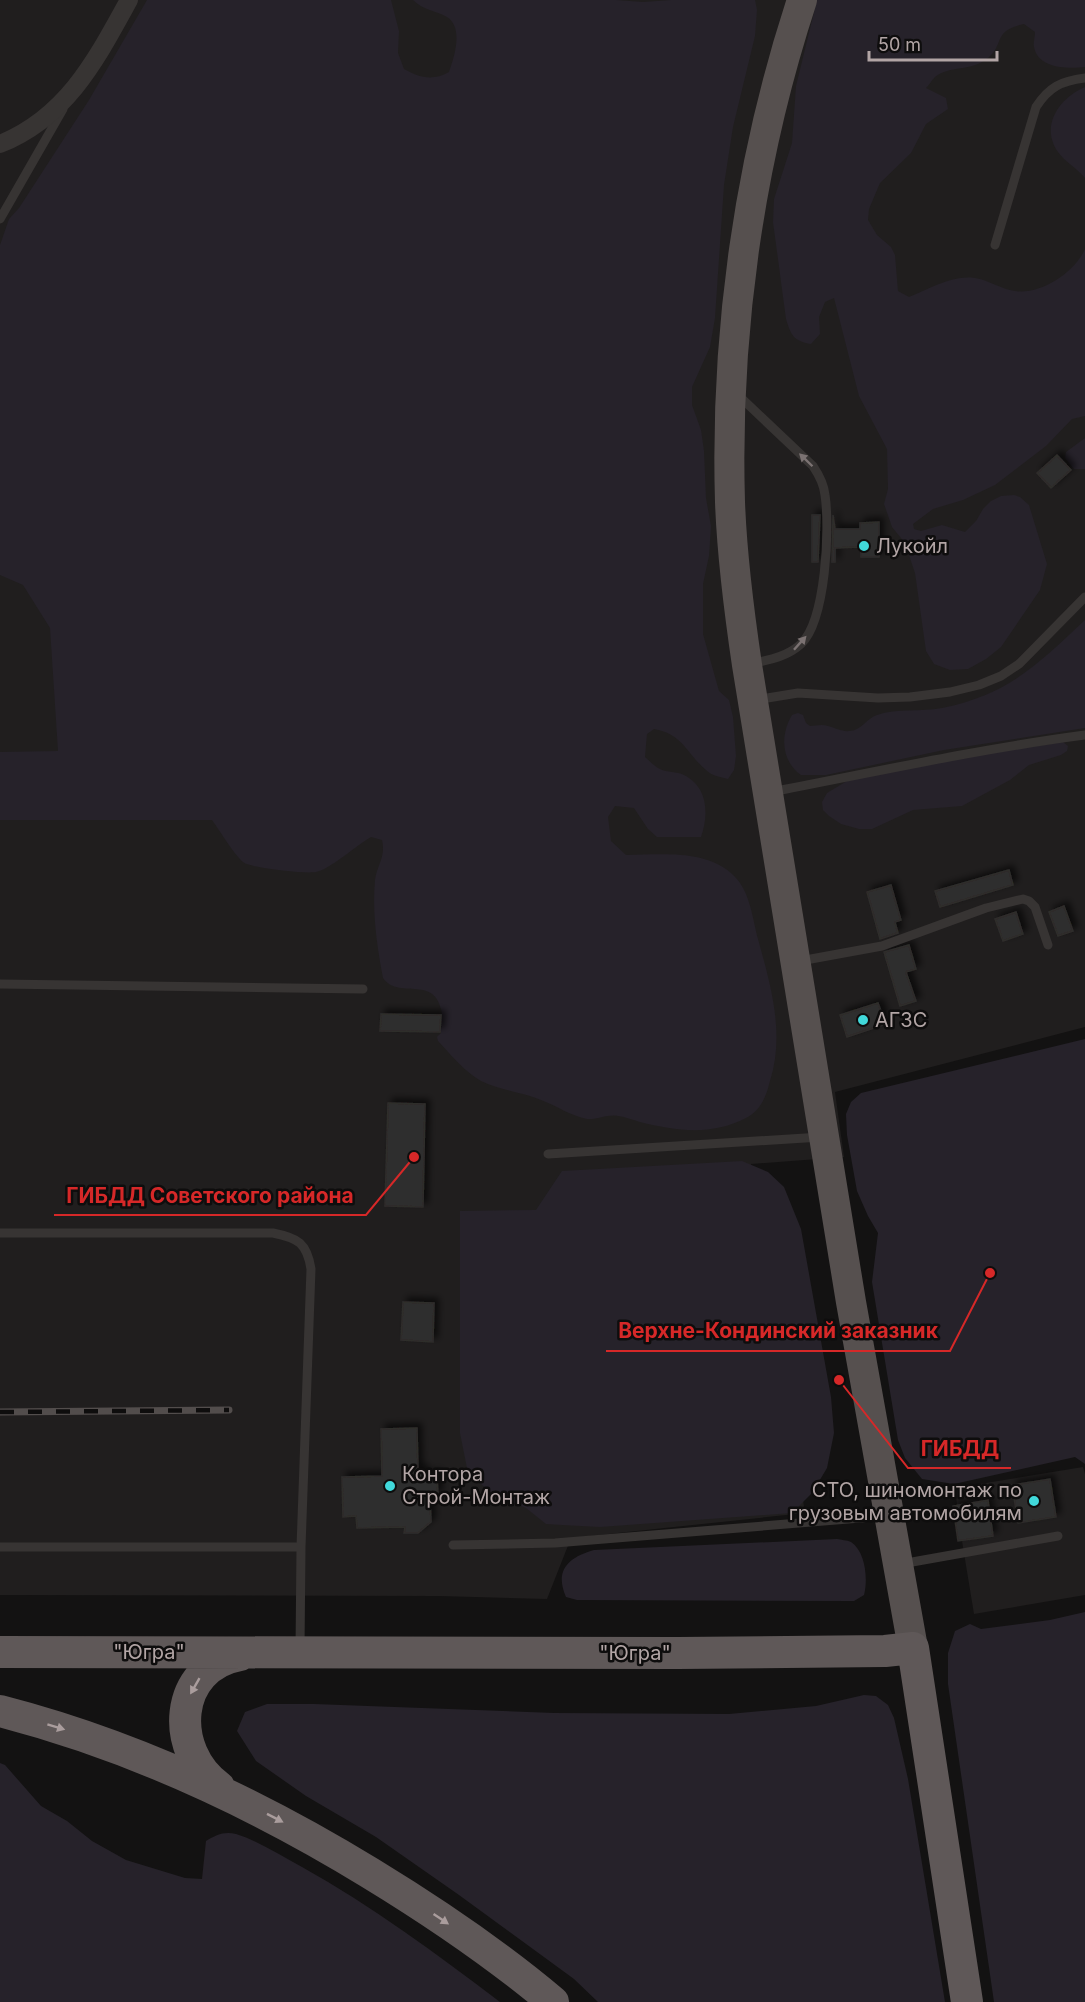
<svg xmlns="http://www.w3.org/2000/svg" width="1085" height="2002" viewBox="0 0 1085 2002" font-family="Inter,sans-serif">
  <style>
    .built { fill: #201e1e }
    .green { fill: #26222a }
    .building { fill: #2f2d2d; stroke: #2f2d2c; stroke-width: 1.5; filter: url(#shadow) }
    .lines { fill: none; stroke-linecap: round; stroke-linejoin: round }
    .service { stroke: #373433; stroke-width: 9 }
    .minor { stroke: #373433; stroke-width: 18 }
    .primary { stroke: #56504f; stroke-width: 30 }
    .trunk { stroke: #5f5858; stroke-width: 32 }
    .rail-casing { stroke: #524d4c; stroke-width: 7 }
    .rail { stroke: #0e0d0d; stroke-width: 4.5; stroke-dasharray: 14; stroke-linecap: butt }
    .oneway { fill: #7b7272 }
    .oneway2 { fill: #aa9d9d }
    .poi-dot { fill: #41d9db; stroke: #0e0d0d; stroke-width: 2 }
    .labels { text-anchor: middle; stroke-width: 5; stroke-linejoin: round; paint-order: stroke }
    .poi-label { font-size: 20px; fill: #b2a5a5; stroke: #0e0d0d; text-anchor: start }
    .street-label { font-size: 20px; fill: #b2a5a5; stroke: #0e0d0d }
    .leader { fill: none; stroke: #d62828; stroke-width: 2 }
    .callout-dot { fill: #d62828; stroke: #0e0d0d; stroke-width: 2 }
    .callout-label { font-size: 21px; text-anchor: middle; font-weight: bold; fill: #d62828; stroke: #0e0d0d; stroke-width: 5; stroke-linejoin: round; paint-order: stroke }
  </style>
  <defs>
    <filter id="shadow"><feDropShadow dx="4.5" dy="-4.5" stdDeviation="3" flood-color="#0009"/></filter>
  </defs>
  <rect width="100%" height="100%" fill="#131212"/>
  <!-- built -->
  <path class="built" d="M0,0H1085V1027L835,1092L844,1157L751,1164L805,1513L571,1538L547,1599L439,1596L0,1595Z
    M1083,1467L1085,1474V1595L974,1614L962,1541H958L953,1506L957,1505L955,1488Z"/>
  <!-- green -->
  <path class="green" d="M147,0H391L399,31L398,53L404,69C420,78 433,81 449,72C454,57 464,28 447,17C435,10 424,11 413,0H616L643,2L671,0H755L757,10L755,36L733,127L724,185L715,318L710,347L692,387V405L701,430L704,451L706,498L711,526L709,556L703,584V634L719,691L729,700L733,717L736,756L734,770L728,779C720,777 712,776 706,770C686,753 683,734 654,729L647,734L645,757C650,761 655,767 660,769C667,773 677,771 684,775C708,787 709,814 701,837H657L648,829L634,808L615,806L608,817L611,841L626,855C660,855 703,849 731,873C750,889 752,916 758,939C771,986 785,1034 770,1081C766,1097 761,1110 746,1118C712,1136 676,1131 640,1122C633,1120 626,1117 618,1116C608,1114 597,1120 587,1119C571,1116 557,1106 541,1100C522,1092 499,1090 481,1081C464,1071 451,1055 438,1041L437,1037L441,1033C441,1026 443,1016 441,1009C433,975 398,1000 383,978C377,946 372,913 375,880C377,865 386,857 382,840L371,837C357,845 329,870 316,872C305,874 250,868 243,862C233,853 220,831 212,820H0V752L58,751L50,628L23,585L0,575V245L9,219L19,208L89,100Z
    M817,0H1085V67C1069,69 1038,69 1034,47C1033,43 1035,37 1035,32L1024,24C992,31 1005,44 988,58C971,72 950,65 935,77C932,80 929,85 926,88L946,98L948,109L926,124L911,153L880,183L869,209L868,220L877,235L891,247L895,255L898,291L909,297C930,289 951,275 975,278C988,280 1001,289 1015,291C1041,295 1075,272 1085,249V416L1072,419L1046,446L995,485L963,500L933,509L913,524L914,529L921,531L942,525L965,532L976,521L983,509L991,501L1001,496L1014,495L1020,497L1029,505L1047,564L1040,590L1001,647L986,659L968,669L950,670L934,664L926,651L915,573L905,543L892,527L884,504L888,489L887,449L859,396L834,298L825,302L819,317L820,334L811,344C793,341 791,335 786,319L773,222L774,199L792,143L796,86Z
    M1085,87V178C1077,168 1065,162 1058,152C1039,125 1061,97 1085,87Z
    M1085,438V469H1074L1065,458L1066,452Z
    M1085,620V728L944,750L826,775H801C781,761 780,735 792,715L798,713L803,715L806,723L810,726C815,726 822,724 828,726C836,728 842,732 850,731C862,730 867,718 877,715C897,708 921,712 942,708C1009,694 1037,665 1085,620Z
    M1063,742L1068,746L1067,751L1061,755L1029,765L1010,780L962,806L913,810L872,829H859L841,824L829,816L823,810L822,802L827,793L847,781L943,760Z
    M1085,1039V1464L1075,1457L954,1484L922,1479L905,1458L898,1440L872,1282L878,1233L868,1216L857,1191L847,1135L846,1114L851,1102L861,1093Z
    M742,1161L768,1172L784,1187L801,1229L831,1397L834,1433L827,1468L812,1493L792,1513L600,1527L562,1525L546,1524L526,1508L493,1494L468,1473L460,1433V1211L536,1210L562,1171Z
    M837,1539C841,1540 847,1540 851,1542C866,1552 868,1580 864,1595L854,1601L577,1600L566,1597C554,1570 569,1557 594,1550Z
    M1085,1612V2002H994L948,1684V1653L955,1631L970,1624L981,1629L1050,1620Z
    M864,1695L876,1696L888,1705L894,1718L908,1779L945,2002H598L574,1979L459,1895L376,1837L306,1796L256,1761L237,1731L245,1712L267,1704H314L554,1713L729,1714L816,1706Z
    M0,1763L5,1765L41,1806L67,1821L92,1841L126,1860L185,1878L202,1879L206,1841C216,1835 224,1831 236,1834C259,1841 281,1856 302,1867C372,1906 437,1954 500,2002H0Z"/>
  <!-- building -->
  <path class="building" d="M1057,455L1071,470L1051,488L1037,473Z
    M812,515H820L818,562H812Z
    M833,515L835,529H860V523L879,522V557H861V547L835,548V562H832Z
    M1009,870L1013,885L940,907L935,891Z
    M891,885L901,920L895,922L898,933L880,939L867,892Z
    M1064,906L1073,931L1058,936L1049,912Z
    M1016,912L1023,934L1003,941L995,919Z
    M909,945L916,969L906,972L916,1001L900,1006L884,952Z
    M878,1003L886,1024L847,1037L840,1015Z
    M381,1014L441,1015L440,1032L380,1031Z
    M388,1103L425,1104L423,1207L385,1206Z
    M403,1302L434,1303L433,1342L401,1340Z
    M417,1428L418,1469H423V1475L437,1474L438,1495H430L431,1522L418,1533H404L405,1527L357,1528L356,1516L343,1517L342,1477L382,1476L381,1429Z
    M1050,1479L1056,1517L1018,1523L1012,1485Z
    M988,1500L993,1536L958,1541L953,1506Z"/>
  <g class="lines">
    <!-- service -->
    <path class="service" d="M0,219L63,109
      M995,245L1036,107C1049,87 1061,81 1085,78
      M737,394L813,466C819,475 824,484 825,495C830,528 826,620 801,644C787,657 768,660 750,664
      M755,700L798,693L878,698L910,697L950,692L979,685L1001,676L1019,664L1085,597
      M771,792C875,772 979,749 1085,735
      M800,961L882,946L986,908L1023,899L1029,901L1035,907L1048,945
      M0,984L363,989
      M548,1154L821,1137
      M0,1233H273C298,1238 307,1243 311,1269L301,1547L300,1649
      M453,1545L555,1543L885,1516
      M0,1547H301
      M901,1564L1058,1536"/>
    <!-- minor -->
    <path class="minor" d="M0,144C67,117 96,60 129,0"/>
    <!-- primary -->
    <path class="primary" d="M802,0C749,161 725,333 730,502C732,557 739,611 747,665L851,1302L913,1648"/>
    <!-- trunk -->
    <path class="trunk" d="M0,1652L678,1653L885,1651L913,1648L967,2002
      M0,1711C132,1745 254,1802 370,1873C434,1912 496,1954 553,2002
      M219,1787C169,1751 173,1667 240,1655"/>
    <defs>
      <path id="rail" d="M0,1412L229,1410"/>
    </defs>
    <!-- rail casing -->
    <use href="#rail" class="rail-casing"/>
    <!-- rail -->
    <use href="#rail" class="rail"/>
  </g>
  <!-- one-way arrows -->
  <defs><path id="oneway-solid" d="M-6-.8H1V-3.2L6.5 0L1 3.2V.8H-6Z" transform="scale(1.5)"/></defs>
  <g class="oneway">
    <use href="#oneway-solid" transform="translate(806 460) rotate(-136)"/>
    <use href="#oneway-solid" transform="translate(800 643) rotate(-48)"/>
  </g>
  <g class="oneway2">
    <use href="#oneway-solid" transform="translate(195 1686) rotate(120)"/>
    <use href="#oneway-solid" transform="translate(56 1727) rotate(17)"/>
    <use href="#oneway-solid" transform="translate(275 1818) rotate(27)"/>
    <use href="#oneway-solid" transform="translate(441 1919) rotate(34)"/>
  </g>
  <!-- markers -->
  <g class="poi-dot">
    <circle cx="864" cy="546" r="6"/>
    <circle cx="863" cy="1020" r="6"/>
    <circle cx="390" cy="1486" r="6"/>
    <circle cx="1034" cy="1501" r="6"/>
  </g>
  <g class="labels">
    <!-- poi labels -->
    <g class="poi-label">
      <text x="876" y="553">Лукойл</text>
      <text x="875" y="1027">АГЗС</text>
      <text x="402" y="1481">Контора<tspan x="402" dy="23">Строй-Монтаж</tspan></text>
      <text x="1022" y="1497" text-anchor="end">СТО, шиномонтаж по<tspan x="1022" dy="23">грузовым автомобилям</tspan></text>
    </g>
    <!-- street labels -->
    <g class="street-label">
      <text x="149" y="1659">"Югра"</text>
      <text x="635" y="1660">"Югра"</text>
    </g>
  </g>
  <!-- callouts -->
  <path class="leader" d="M414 1157L366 1215H54M990 1273L950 1351H606M839 1380L908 1468H1011"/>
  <g class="callout-dot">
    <circle cx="414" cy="1157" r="6"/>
    <circle cx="990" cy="1273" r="6"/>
    <circle cx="839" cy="1380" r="6"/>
  </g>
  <g class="callout-label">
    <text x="210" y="1203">ГИБДД Советского района</text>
    <text x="778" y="1338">Верхне-Кондинский заказник</text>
    <text x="960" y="1456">ГИБДД</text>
  </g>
  <!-- scale -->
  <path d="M869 51v9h128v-9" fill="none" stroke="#b2a5a5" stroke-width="3"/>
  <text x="878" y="51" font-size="18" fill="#b2a5a5" stroke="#0e0d0d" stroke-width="4.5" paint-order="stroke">50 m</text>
</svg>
